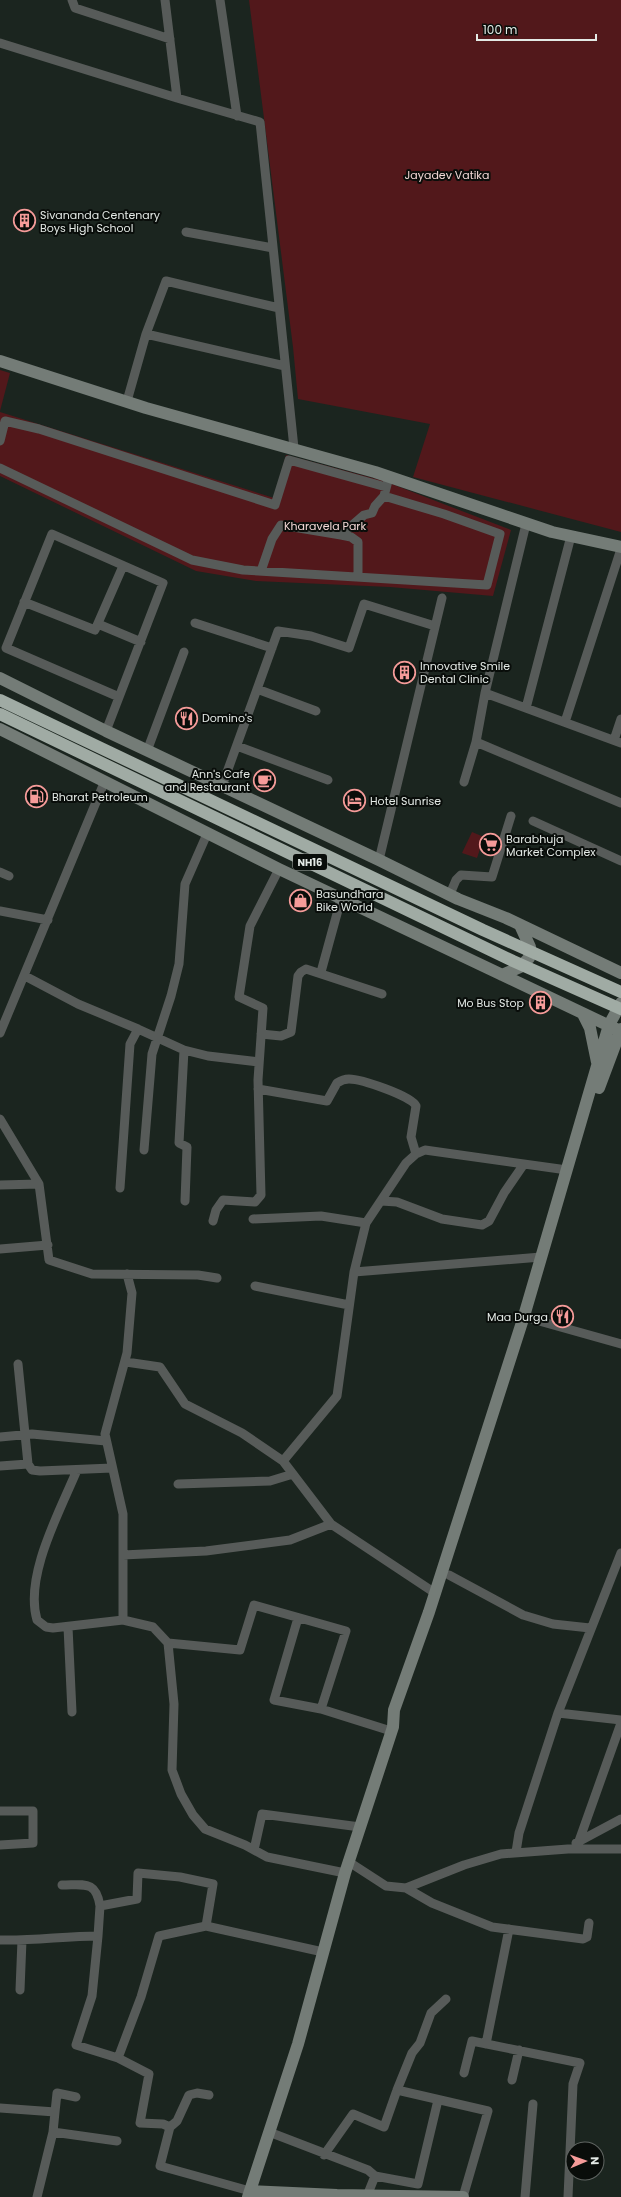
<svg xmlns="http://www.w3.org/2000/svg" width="621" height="2197" viewBox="0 0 621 2197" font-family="Poppins,sans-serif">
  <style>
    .green { fill: #52181b }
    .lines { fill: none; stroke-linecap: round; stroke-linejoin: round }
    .street { stroke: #575b59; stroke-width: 9 }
    .secondary { stroke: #747c77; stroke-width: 12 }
    .highway-bridge { stroke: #a0aba4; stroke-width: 12 }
    .labels { text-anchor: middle; stroke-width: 4; stroke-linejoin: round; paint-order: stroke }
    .shield { fill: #090d0a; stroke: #a2a7a3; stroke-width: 1 }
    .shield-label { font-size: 10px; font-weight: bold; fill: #e3e9e5 }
    .park-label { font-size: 11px; fill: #f2d7d5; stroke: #090d0a }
    .poi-label { font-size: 11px; fill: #e3e9e5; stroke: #090d0a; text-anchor: start }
  </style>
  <rect width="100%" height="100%" fill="#1b251f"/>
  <!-- green -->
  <path class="green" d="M249,0H621V532L413,477L430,424L298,399L293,347Z
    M0,370L10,373L0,411Z
    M0,412L274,498L286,455L384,481L511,530L493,596L390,587L256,581L196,571L0,476Z
    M472,832L484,837L477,858L462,853Z"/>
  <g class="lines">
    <!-- street -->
    <path class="street" d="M72,0L75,8L170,39
      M165,0L177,98
      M220,0L237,116
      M0,43L177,98L260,122L294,448
      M186,232L273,248
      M146,334L285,366
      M127,401L146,334L166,281L279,308
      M0,441L5,421L39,429L275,505L289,460L386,487
      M0,468L192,560L243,570L487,585L500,534L444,514L384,496L389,477
      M526,524L485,693L476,742L621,803
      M261,571L272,539L281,525L341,535
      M358,577V542L351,537L341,535L364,515L372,513L375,506L384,496
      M24,602L95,630L123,566
      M195,623L272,648
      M98,624L141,642
      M257,689L316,711
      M485,693L621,743
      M526,708L571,536
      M565,722L621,549
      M106,731L163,583L52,534L6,648L119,697
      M614,740L621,719
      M237,746L328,780
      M147,751L184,652
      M464,782L476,742
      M222,786L278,631L311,636L349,648L364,604L435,626
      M533,821L621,861
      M379,860L442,598
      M0,872L9,876
      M450,894L456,880L461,875L492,877L511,816
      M0,911L48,920
      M321,972L341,899
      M25,976L78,1004L138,1029
      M0,1033L104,783
      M261,1034L281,1036L291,1032L298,976L301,972L306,969L382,994
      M184,1050L179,1143L187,1147L185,1201
      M258,1089L327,1101L337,1083C340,1081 345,1079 349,1079C361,1079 412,1096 416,1106L411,1137L416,1154
      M0,1119L39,1184L49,1260L92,1274L198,1275L217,1278
      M144,1150L152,1054L171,996L179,964L185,884L207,834
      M0,1185L39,1184
      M120,1188L130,1044L138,1029L184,1050L208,1056L259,1062
      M381,1201L397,1202L442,1219L482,1225L489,1221L504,1193L524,1164
      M253,1219L321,1216L366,1223
      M213,1221L216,1210L223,1200L255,1202L261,1195L258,1080L263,1008L239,997L250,926L279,869
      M0,1249L48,1245
      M354,1272L541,1257
      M127,1274L132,1293L127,1353L105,1434L123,1514V1620L153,1627L168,1643L174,1704L172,1770L181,1794L193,1815L205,1829L245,1845L267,1857L345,1873
      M255,1286L349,1305
      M532,1319L621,1344
      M126,1362L160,1367L185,1404L242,1433L283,1461L331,1524
      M18,1364L28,1464L32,1470L40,1471L112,1468
      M0,1437L32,1434L106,1441
      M283,1461L337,1396L354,1272L366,1223L406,1163L416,1154L425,1150L567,1170
      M0,1466L28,1464
      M77,1470C60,1511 24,1576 37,1620L46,1627L53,1628L123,1620
      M178,1484L270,1481L293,1474
      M123,1555L206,1551L290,1540L331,1524L435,1593
      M449,1575L523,1615L553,1624L590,1628
      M298,1618L274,1700L321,1709
      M68,1627L72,1712
      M168,1643L240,1650L254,1605L346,1631L321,1709L391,1731
      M558,1713L621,1720
      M0,1811H33V1843L0,1845
      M579,1841L621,1723
      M576,1843L621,1819
      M254,1850L262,1814L360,1827
      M516,1852L519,1833L558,1713L621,1553
      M349,1862L386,1886L406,1888L464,1865L501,1854L568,1849H621
      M62,1885C84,1885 96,1880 100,1906
      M406,1888L432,1903L492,1927L583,1939L587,1937L589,1923
      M206,1926L323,1952
      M98,1936L100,1906L137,1899L138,1873L180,1877L213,1884L206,1926L159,1936L141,1997L118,2058
      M0,1940C33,1941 65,1936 98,1936L92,1996L76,2045L118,2058L149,2074L140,2123L163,2124L170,2127L160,2166L250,2191
      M20,1990L22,1940
      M486,2044L509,1929
      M464,2073L472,2041L580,2063L573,2084L568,2197
      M512,2080L519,2050
      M397,2090L412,2053L420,2043L431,2013L446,1999
      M0,2108L55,2112L53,2132L37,2197
      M55,2112L57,2093L76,2097
      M170,2127L177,2121L189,2095L197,2093L209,2095
      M53,2132L117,2141
      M269,2132L368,2170L375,2176L367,2196
      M324,2155L353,2114L384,2127L397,2090L488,2111L463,2197
      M375,2176L418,2184L438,2100
      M525,2197L533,2104"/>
    <!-- secondary -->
    <path class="secondary" d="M0,361L146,408L375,472L552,532L621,547
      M0,678L106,731L379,860L458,899L506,918L621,973
      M0,729L279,869L616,1029
      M502,975L520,967L529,958L530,947L520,925
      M583,1014L590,1028L597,1062
      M599,1088L621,1029
      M250,2191L337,2195L463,2197
      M248,2197L298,2044L345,1873L393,1727L394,1710L429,1612L524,1316L609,1025L621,1003"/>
    <!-- highway-bridge -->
    <path class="highway-bridge" d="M0,700L483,930L621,992
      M0,714L513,961L621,1009"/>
  </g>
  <!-- icons -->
  <defs>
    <symbol id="building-ring" viewBox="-11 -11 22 22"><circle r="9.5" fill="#090d0a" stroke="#f59b99" stroke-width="1.5"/><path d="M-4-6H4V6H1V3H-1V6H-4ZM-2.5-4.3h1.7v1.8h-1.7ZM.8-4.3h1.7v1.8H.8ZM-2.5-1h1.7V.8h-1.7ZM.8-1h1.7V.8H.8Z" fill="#f59b99"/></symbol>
    <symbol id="restaurant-ring" viewBox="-11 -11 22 22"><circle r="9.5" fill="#090d0a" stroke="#f59b99" stroke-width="1.5"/><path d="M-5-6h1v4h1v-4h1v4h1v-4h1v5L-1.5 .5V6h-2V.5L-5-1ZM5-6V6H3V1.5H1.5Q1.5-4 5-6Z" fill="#f59b99"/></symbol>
    <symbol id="cafe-ring" viewBox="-11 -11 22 22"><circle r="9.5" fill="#090d0a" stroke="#f59b99" stroke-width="1.5"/><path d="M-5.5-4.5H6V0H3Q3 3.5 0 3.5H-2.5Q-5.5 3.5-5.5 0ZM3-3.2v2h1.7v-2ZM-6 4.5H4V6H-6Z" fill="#f59b99"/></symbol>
    <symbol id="fuel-ring" viewBox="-11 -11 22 22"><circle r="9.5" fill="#090d0a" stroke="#f59b99" stroke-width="1.5"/><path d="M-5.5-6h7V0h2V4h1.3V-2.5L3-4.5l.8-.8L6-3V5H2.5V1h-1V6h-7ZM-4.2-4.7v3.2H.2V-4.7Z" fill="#f59b99"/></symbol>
    <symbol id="hotel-ring" viewBox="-11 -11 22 22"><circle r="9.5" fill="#090d0a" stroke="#f59b99" stroke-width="1.5"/><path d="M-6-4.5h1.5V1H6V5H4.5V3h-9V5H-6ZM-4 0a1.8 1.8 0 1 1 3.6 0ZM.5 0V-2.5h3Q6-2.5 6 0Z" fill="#f59b99"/></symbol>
    <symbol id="supermarket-ring" viewBox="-11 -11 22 22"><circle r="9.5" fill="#090d0a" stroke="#f59b99" stroke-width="1.5"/><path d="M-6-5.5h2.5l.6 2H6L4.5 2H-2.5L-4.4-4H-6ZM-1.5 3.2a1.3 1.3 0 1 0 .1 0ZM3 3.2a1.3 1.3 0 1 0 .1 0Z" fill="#f59b99"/></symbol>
    <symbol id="shop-ring" viewBox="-11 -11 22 22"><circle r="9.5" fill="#090d0a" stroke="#f59b99" stroke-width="1.5"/><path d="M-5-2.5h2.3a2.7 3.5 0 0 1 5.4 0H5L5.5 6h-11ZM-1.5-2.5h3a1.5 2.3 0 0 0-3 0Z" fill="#f59b99"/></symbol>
  </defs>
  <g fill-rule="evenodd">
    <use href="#building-ring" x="12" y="208" width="25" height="25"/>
    <use href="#building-ring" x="392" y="660" width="25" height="25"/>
    <use href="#restaurant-ring" x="174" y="706" width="25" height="25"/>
    <use href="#cafe-ring" x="252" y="768" width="25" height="25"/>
    <use href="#fuel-ring" x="24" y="784" width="25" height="25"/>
    <use href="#hotel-ring" x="342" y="788" width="25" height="25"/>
    <use href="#supermarket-ring" x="478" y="832" width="25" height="25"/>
    <use href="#shop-ring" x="288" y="888" width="25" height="25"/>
    <use href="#building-ring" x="528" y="990" width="25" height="25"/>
    <use href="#restaurant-ring" x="550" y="1304" width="25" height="25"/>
  </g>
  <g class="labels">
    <!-- shield labels -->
    <rect class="shield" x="293" y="854" width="34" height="16" rx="3"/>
    <g class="shield-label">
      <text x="310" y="866">NH16</text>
    </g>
    <!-- park labels -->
    <g class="park-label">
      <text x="447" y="179">Jayadev Vatika</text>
      <text x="325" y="530">Kharavela Park</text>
    </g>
    <!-- poi labels -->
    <g class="poi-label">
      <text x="40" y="219">Sivananda Centenary<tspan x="40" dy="13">Boys High School</tspan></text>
      <text x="420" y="670">Innovative Smile<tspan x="420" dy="13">Dental Clinic</tspan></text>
      <text x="202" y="722">Domino's</text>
      <text x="250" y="778" text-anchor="end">Ann's Cafe<tspan x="250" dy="13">and Restaurant</tspan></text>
      <text x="52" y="801">Bharat Petroleum</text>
      <text x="370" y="805">Hotel Sunrise</text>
      <text x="506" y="843">Barabhuja<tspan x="506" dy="13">Market Complex</tspan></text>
      <text x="316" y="898">Basundhara<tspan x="316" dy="13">Bike World</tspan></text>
      <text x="524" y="1007" text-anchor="end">Mo Bus Stop</text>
      <text x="548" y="1321" text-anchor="end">Maa Durga</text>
    </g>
  </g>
  <!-- north arrow -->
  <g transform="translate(585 2161) rotate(88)"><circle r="19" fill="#090d0a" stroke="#606562"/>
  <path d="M0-3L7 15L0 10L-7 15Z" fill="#f59b99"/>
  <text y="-6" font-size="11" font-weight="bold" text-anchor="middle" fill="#e3e9e5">N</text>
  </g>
  <!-- scale -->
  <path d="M477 34v6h119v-6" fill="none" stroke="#e3e9e5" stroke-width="2"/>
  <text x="483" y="34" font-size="12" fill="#e3e9e5" stroke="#090d0a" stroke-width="3" paint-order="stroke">100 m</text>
</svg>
